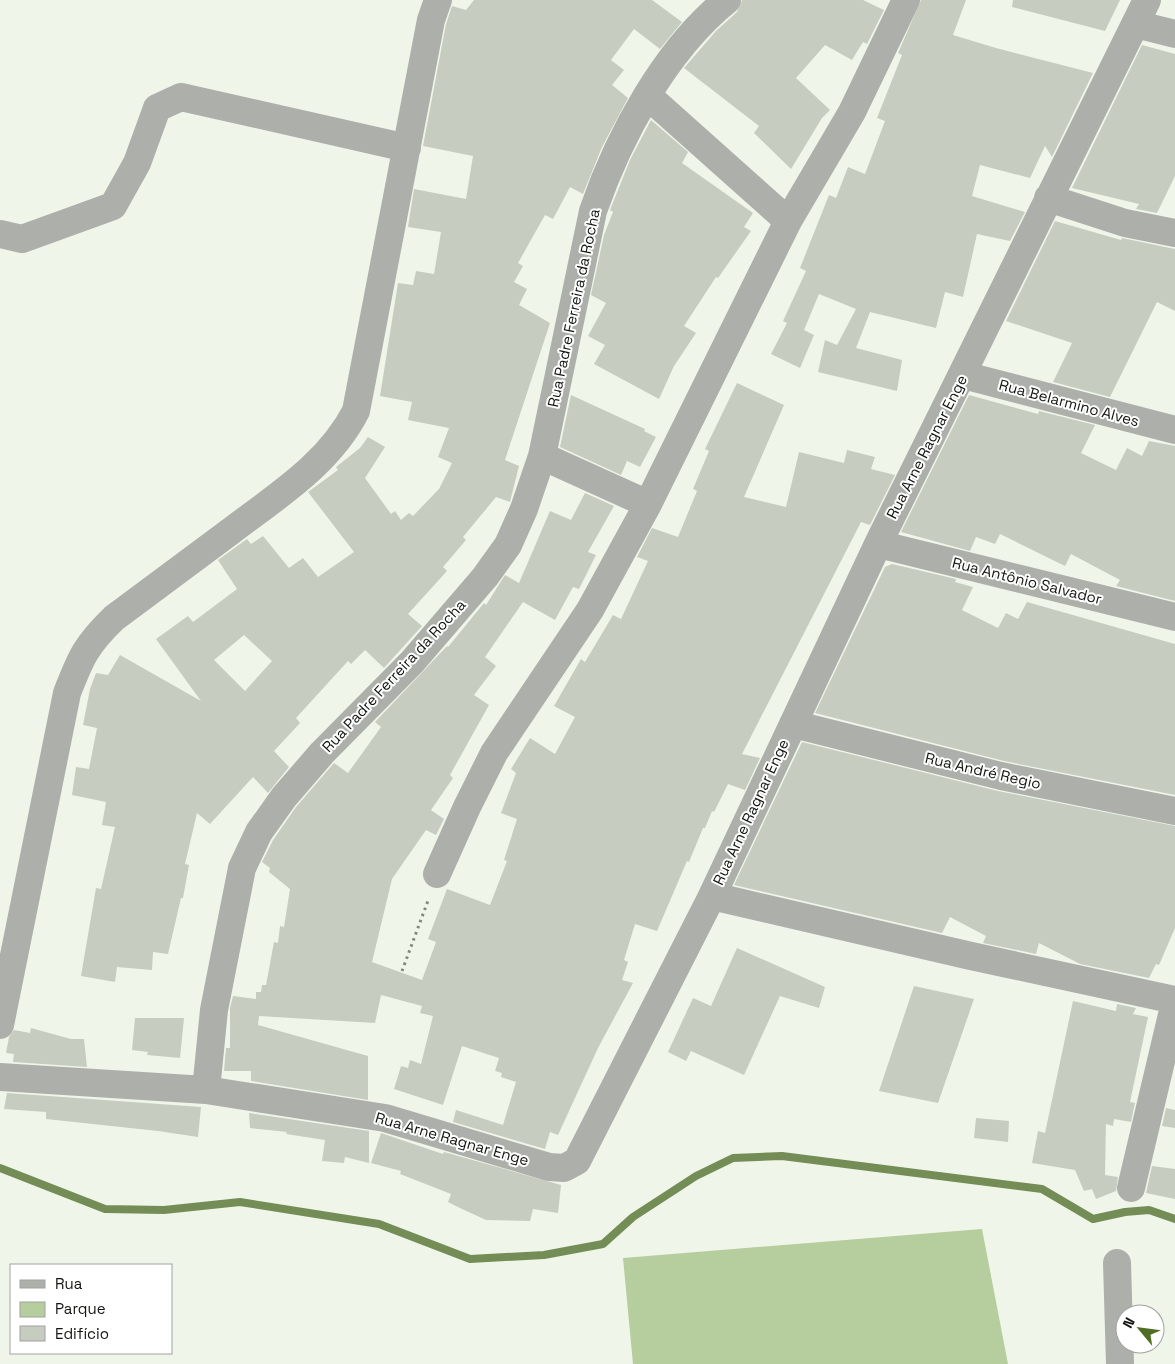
<svg xmlns="http://www.w3.org/2000/svg" width="1175" height="1364" viewBox="0 0 1175 1364" font-family="'Space Grotesk',sans-serif">
  <style>
    .green { fill: #b6cd9d }
    .lines { fill: none; stroke-linecap: round; stroke-linejoin: round }
    .stream { stroke: #748d56; stroke-width: 8 }
    .building { fill: #c6ccc0; fill-rule: evenodd }
    .path { stroke: #83887f; stroke-width: 3; stroke-dasharray: 2.5 4; stroke-linecap: butt }
    .street { stroke: #adb0aa; stroke-width: 28 }
    .labels { text-anchor: middle; stroke-width: 4; stroke-linejoin: round; paint-order: stroke }
    .street-label { font-size: 15px; fill: #131511; stroke: #fff }
  </style>
  <rect width="100%" height="100%" fill="#eff6e9"/>
  <!-- green -->
  <path class="green" d="M982,1229L1008,1364H633L623,1258Z"/>
  <g class="lines">
    <!-- stream -->
    <path class="stream" d="M0,1168L105,1209L164,1210L240,1202L379,1224L470,1259L544,1255L603,1244L633,1217L696,1176L733,1158L782,1156L1042,1189L1093,1219L1125,1212L1149,1210L1175,1219"/>
  </g>
  <!-- building -->
  <path class="building" d="M474,0H652L682,22L660,49L634,29L611,60L624,70L612,85L628,98L602,147L583,194L570,187L553,219L545,215L518,263L523,266L514,282L527,289L519,305L550,323L505,460L519,466L510,502L496,497L463,537L466,540L443,567L447,571L408,614L422,626L384,668L365,650L351,664L348,661L296,718L300,723L274,751L289,767L268,793L253,777L210,824L197,813L185,864L189,865L183,898H181L168,954L153,952L152,970L117,967L115,982L81,976L96,888L101,889L115,827L102,825L106,802L72,795L76,767L89,769L97,728L83,725L90,689L96,673L108,675L120,655L201,701L156,639L188,616L193,622L237,589L218,560L247,539L251,544L263,536L289,568L303,558L318,577L354,552L308,492L338,470L336,467L360,448L368,437L385,447L365,478L391,514L395,511L401,520L409,513L413,516L439,489L452,463L438,457L449,428L408,420L412,402L380,396L398,283L413,285L416,271L434,274L441,232L408,227L414,189L466,199L473,156L423,146L446,24L452,6L466,10ZM244,635L272,661L245,691L214,660Z
    M742,0H863L884,10L867,44L863,42L852,60L825,45L796,78L830,110L822,118L791,169L754,133L759,126L684,68L716,31L737,12Z
    M921,0H966L953,35L996,48L1093,73L1052,157L1045,146L1030,178L980,165L972,196L1025,212L1010,241L977,234L963,297L945,292L936,328L870,312L856,348L902,360L897,391L818,372L825,340L837,345L856,309L819,294L804,330L814,335L800,368L771,354L787,323L783,321L806,271L800,268L829,195L836,198L848,167L865,174L885,121L877,118L902,55L898,53Z
    M1013,0H1120L1105,31L1012,7Z
    M1142,45L1175,54V176L1157,213L1136,209L1139,204L1072,188Z
    M651,120L688,152L682,163L753,213L744,227L751,231L718,278L716,277L684,326L696,333L674,366L659,399L594,364L605,345L588,336L606,303L591,295L604,235L613,212L610,210L630,160Z
    M1055,221L1121,240L1122,238L1175,249V311L1157,302L1110,397L1053,382L1072,343L1006,321Z
    M737,383L784,405L744,497L786,507L799,452L844,463L847,450L875,457L871,469L895,475L870,525L861,522L742,754L760,758L745,790L728,784L714,812L712,811L705,828H703L689,862L687,861L657,931L635,924L624,960L628,962L622,980L633,983L598,1048L558,1135L550,1132L545,1149L453,1122L456,1110L503,1125L516,1082L501,1077L502,1073L495,1071L499,1058L462,1046L443,1105L394,1089L401,1066L408,1068L410,1060L421,1064L433,1016L420,1013L422,1006L381,995L375,1023L259,1016L258,1025L368,1056V1100L251,1081V1071H224L226,1048H230V1008L233,996L256,999V992H261L262,985H266L274,942L278,943L280,926L284,927L290,889L269,872L270,868L262,862L273,840L296,807L334,763L348,773L381,727L375,722L447,646L448,647L484,603L486,605L505,575L519,583L550,511L571,520L585,493L614,506L588,552L596,555L579,589L573,587L555,620L523,602L485,657L496,666L474,695L489,705L450,775L453,778L431,810L444,819L436,835L426,830L392,879L372,962L422,980L436,942L428,939L447,889L490,905L507,861L504,860L517,819L501,813L516,773L511,769L530,738L555,754L575,717L554,706L581,659L585,662L613,615L621,619L648,561L637,557L652,528L678,537L697,491L693,489L709,451L705,449Z
    M571,395L645,429L644,431L656,437L640,467L627,461L621,475L560,447Z
    M969,395L1038,414L1039,411L1095,425L1081,453L1116,470L1127,448L1142,456L1149,441L1175,446V601L1116,586L1120,580L1071,554L1065,566L1000,534L995,544L976,537L970,551L901,532Z
    M892,564L956,579L955,582L973,587L962,610L998,628L1006,613L1018,619L1027,602L1175,644V795L1004,761L815,713L885,567Z
    M802,742L998,791L1175,826V928L1159,965L1156,964L1149,978L1080,964L1039,943L1036,954L983,943L986,936L950,917L942,933L734,885Z
    M737,948L825,987L819,1008L780,996L744,1075L691,1051L686,1061L668,1052L693,998L711,1006Z
    M914,986L974,999L938,1103L879,1091Z
    M1073,1001L1116,1011L1117,1004L1136,1008L1133,1014L1148,1017L1130,1102L1135,1103L1131,1122L1114,1119L1113,1126L1106,1124L1105,1175L1118,1177L1116,1191L1096,1199L1092,1189L1084,1191L1075,1170L1032,1163L1038,1131L1045,1133Z
    M135,1018H184L180,1058L147,1055L148,1052L132,1050Z
    M31,1028L71,1039H84L87,1067L13,1062L14,1054L6,1053L9,1037L14,1030L30,1033Z
    M7,1093L201,1107L198,1137L158,1131L46,1119V1112L4,1109Z
    M1166,1108L1175,1110V1128L1162,1126Z
    M249,1113L369,1131V1163L345,1157L344,1163L322,1161L325,1140L286,1134L287,1132L250,1128Z
    M976,1118L1009,1121L1008,1142L974,1138Z
    M381,1133L443,1154L444,1152L561,1185L558,1213L533,1209L530,1221L486,1220L462,1209L448,1202L451,1194L400,1174L401,1171L371,1163Z
    M1152,1166L1175,1169V1199L1146,1193Z"/>
  <g class="lines">
    <!-- path -->
    <path class="path" d="M402,971L429,898"/>
    <!-- street -->
    <path class="street" d="M1135,24L1175,34
      M648,96L788,221
      M1048,198L1125,223L1175,233
      M0,234L22,239L113,206L137,163L157,108L181,97L407,148
      M963,375L1175,430
      M542,456L648,504
      M878,544L1175,617
      M793,724L1001,776L1175,811
      M437,874L467,807L494,753L590,610L648,504L788,221L852,112L906,0
      M712,896L971,956L1175,1000
      M0,1025L67,693C81,657 86,645 114,618C153,589 192,560 231,531C277,496 329,464 356,411L431,20L438,0
      M0,1077L206,1090L385,1118L549,1167L564,1168L577,1161L712,896L878,544L1147,0
      M206,1090L214,1010L242,868L259,832L284,797L322,753L412,662L485,577L508,545L524,509L542,456L593,211C619,136 665,50 727,0
      M1131,1188L1175,1002
      M1117,1263L1120,1364"/>
  </g>
  <g class="labels">
    <!-- street labels -->
    <g class="street-label">
      <text transform="translate(574 308) rotate(-78)" y="5">Rua Padre Ferreira da Rocha</text>
      <text transform="translate(1069 403) rotate(15)" y="5">Rua Belarmino Alves</text>
      <text transform="translate(927 447) rotate(-63)" y="5">Rua Arne Ragnar Enge</text>
      <text transform="translate(1027 581) rotate(14)" y="5">Rua Antônio Salvador</text>
      <text transform="translate(394 676) rotate(-47)" y="5">Rua Padre Ferreira da Rocha</text>
      <text transform="translate(983 771) rotate(13)" y="5">Rua André Regio</text>
      <text transform="translate(751 812) rotate(-65)" y="5">Rua Arne Ragnar Enge</text>
      <text transform="translate(452 1139) rotate(16)" y="5">Rua Arne Ragnar Enge</text>
    </g>
  </g>
  <!-- legend -->
  <rect x="10" y="1264" width="162" height="90" fill="#ffffff" stroke="#a1a1a0"/>
  <rect x="20" y="1280" width="25" height="8" fill="#adb0aa" stroke="#a1a1a0"/>
  <text x="55" y="1289" font-size="15" fill="#131511">Rua</text>
  <rect x="20" y="1302" width="25" height="15" fill="#b6cd9d" stroke="#a1a1a0"/>
  <text x="55" y="1314" font-size="15" fill="#131511">Parque</text>
  <rect x="20" y="1326" width="25" height="15" fill="#c6ccc0" stroke="#a1a1a0"/>
  <text x="55" y="1339" font-size="15" fill="#131511">Edifício</text>
  <!-- north arrow -->
  <g transform="translate(1140 1329) rotate(299)"><circle r="24" fill="#ffffff" stroke="#a1a1a0"/>
  <path d="M0-4L9 19L0 12L-9 19Z" fill="#4f6e23"/>
  <text y="-8" font-size="14" font-weight="bold" text-anchor="middle" fill="#131511">N</text>
  </g>
</svg>
